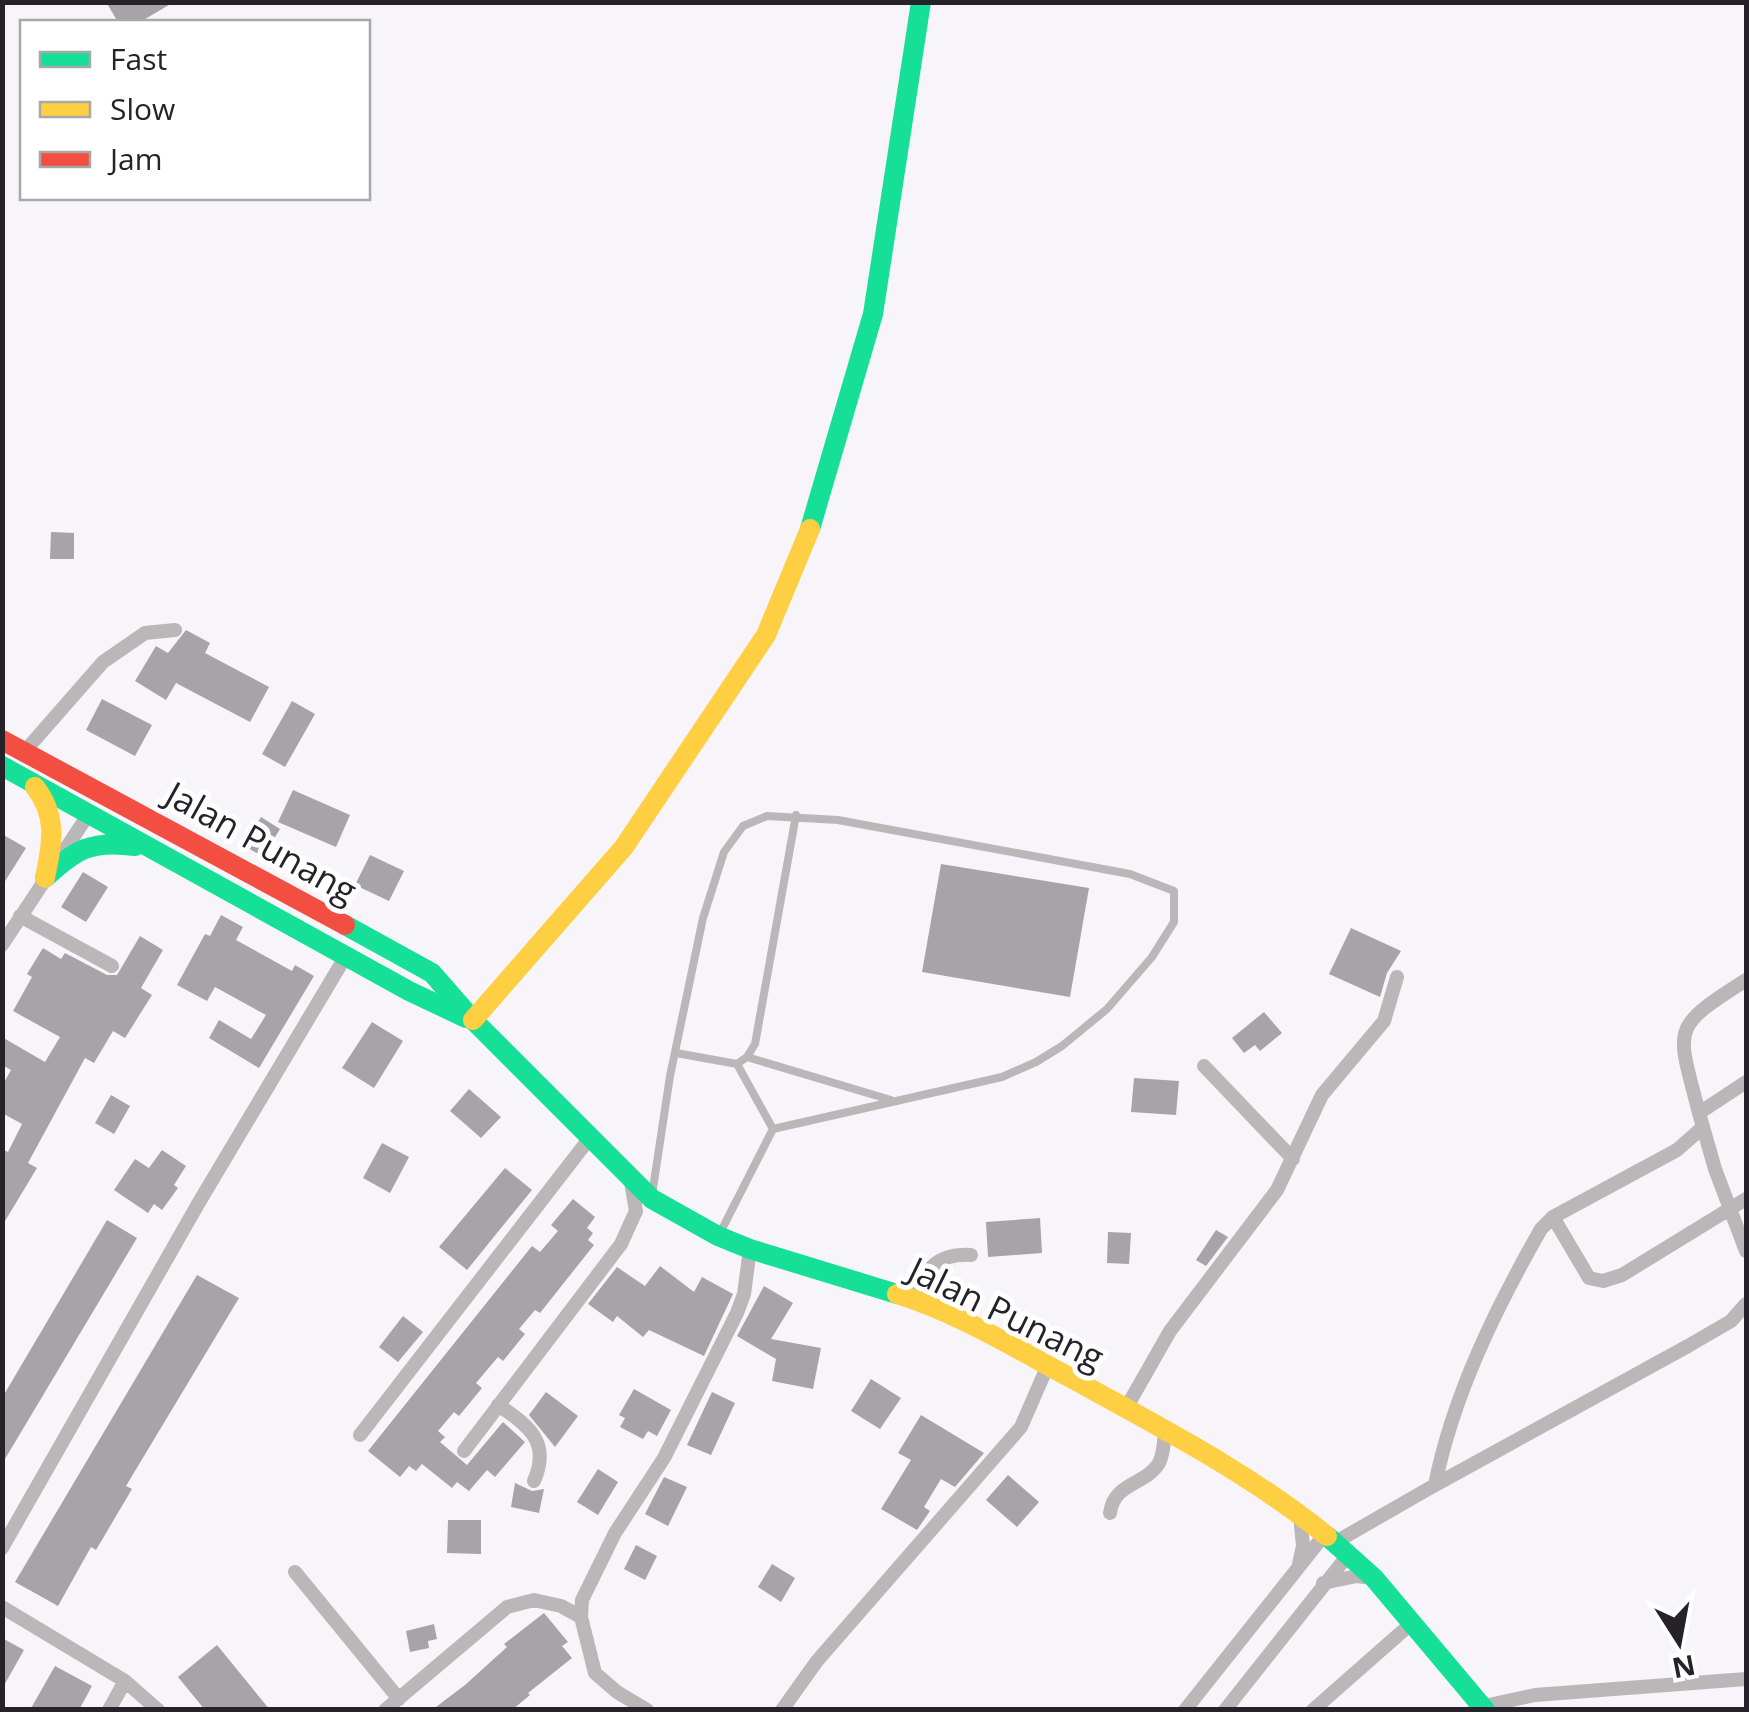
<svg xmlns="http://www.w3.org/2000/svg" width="1749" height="1712" viewBox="0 0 1749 1712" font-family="'Open Sans',sans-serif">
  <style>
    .building { fill: #a6a3a9 }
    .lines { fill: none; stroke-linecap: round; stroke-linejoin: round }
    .lane { stroke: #bbb7b9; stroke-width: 8 }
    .street { stroke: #bbb7b9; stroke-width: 14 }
    .fast { stroke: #16e098; stroke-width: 20 }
    .slow { stroke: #ffcf43; stroke-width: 20 }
    .jam { stroke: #f24e42; stroke-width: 20 }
    .labels { text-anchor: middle; stroke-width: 10; stroke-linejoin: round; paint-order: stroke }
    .street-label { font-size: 35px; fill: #26222a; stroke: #fff }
  </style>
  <rect width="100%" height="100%" fill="#f7f5fa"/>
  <!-- building -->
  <path class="building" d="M106,2H174L140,22H118Z
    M51,532L74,533V559H50Z
    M186,630L210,643L205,653L269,687L250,722L176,683L166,700L135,681L156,646L168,653Z
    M102,699L152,725L135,756L86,730Z
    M292,701L315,714L285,767L262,754Z
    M293,790L350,815L336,847L278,822Z
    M261,817L280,829L263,857L243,845Z
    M2,834L26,848L2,886Z
    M370,855L404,871L389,901L355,885Z
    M941,864L1089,888L1070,997L922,972Z
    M83,872L108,887L86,922L61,907Z
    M221,915L243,927L236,940L292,971L295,965L314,976L259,1068L209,1038L219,1020L251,1039L266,1015L215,987L207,1001L177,985L205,934L210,936Z
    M1351,928L1401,951L1387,973L1380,997L1329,974Z
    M140,936L163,950L141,988L152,995L125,1038L113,1031L94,1063L85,1058L28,1163L37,1168L2,1226V1149L8,1152L22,1124L2,1113V1086L11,1070L2,1065V1037L45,1062L60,1037L13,1011L32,977L27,974L43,948L61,959L65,953L107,975H117Z
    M1264,1012L1282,1033L1260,1051L1255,1045L1244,1053L1232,1038Z
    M372,1022L403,1041L374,1088L342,1068Z
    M1134,1078L1179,1081L1176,1115L1131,1112Z
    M469,1089L501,1117L481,1138L450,1111Z
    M111,1095L130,1106L114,1134L95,1123Z
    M382,1143L409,1157L390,1193L363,1178Z
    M162,1150L186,1166L174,1185L178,1188L162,1210L154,1204L148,1213L114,1190L135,1159L149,1168Z
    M505,1168L532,1190L467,1270L439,1247Z
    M573,1199L595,1217L587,1228L593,1233L588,1240L594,1245L540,1313L535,1310L519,1329L525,1334L503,1361L498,1357L476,1383L482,1388L459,1416L454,1412L438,1431L445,1437L440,1442L467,1465L503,1422L525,1442L495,1477L487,1470L469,1491L457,1482L452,1488L422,1464L416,1471L409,1466L400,1477L368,1451L532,1246L540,1252L558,1231L551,1225Z
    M1040,1218L1042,1253L988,1257L986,1222Z
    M107,1220L137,1238L2,1464V1398Z
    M1216,1230L1228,1237L1206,1266L1196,1260Z
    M1108,1232L1131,1233L1129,1264L1107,1263Z
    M660,1266L694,1292L702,1277L733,1294L704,1356L649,1330L643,1337L617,1316L613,1322L588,1304L617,1267L645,1286Z
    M197,1275L239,1298L126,1486L132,1489L96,1550L91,1547L58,1606L15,1582Z
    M764,1286L793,1303L771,1339L821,1348L813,1389L772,1381L776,1359L737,1336Z
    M403,1316L423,1332L398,1362L379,1347Z
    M871,1379L901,1398L880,1429L851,1411Z
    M634,1389L671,1410L657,1436L648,1431L643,1439L620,1427L625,1418L619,1415Z
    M546,1392L578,1416L555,1447L529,1415Z
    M712,1392L735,1403L711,1455L687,1445Z
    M921,1415L984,1453L955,1487L941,1479L924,1507L930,1511L917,1530L881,1509L911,1460L898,1453Z
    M598,1469L618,1482L598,1515L577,1502Z
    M1008,1475L1039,1502L1017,1527L986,1500Z
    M664,1477L687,1487L668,1526L645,1514Z
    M515,1483L532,1491L544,1489L539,1513L511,1507Z
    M448,1520H481V1554L447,1553Z
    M636,1545L657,1556L645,1580L624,1569Z
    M772,1564L795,1578L781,1602L758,1587Z
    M544,1613L568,1642L562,1646L572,1658L528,1693L530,1695L512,1710H432L465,1685L507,1647L504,1644Z
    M434,1624L437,1639L428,1641L429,1648L410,1652L406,1631Z
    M2,1638L24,1650L2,1689Z
    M217,1645L270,1710H205L178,1677Z
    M55,1666L92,1686L79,1710H30Z"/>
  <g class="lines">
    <!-- lane -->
    <path class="lane" d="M676,1053L737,1064L747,1057L755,1044L796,815
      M747,1057L891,1100
      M737,1064L773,1129
      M652,1195L670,1076L703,918L724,852L743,826L767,816L838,820L1130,874L1174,891V922L1152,957L1107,1009L1062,1046L1036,1062L1002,1077L773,1129L719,1235"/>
    <!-- street -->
    <path class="street" d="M25,751L103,662L145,633L175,630
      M20,916L112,966
      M2,945L88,815
      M1204,1066L1293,1159
      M1746,1082L1699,1113L1715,1169L1746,1251
      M1699,1113C1677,1027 1669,1029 1746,980
      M1553,1217L1589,1278L1603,1281L1622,1275L1746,1199
      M913,1299C923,1270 938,1253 971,1255
      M498,1405C529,1426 551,1442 534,1481
      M1125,1410L1170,1331L1277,1190L1322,1095L1384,1021L1397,977
      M360,1435L589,1139
      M464,1451L621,1244L636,1211L630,1176
      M1435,1485L1688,1346L1731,1321L1746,1304
      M1110,1513C1114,1482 1146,1485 1159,1463C1164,1453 1164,1441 1165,1431
      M1334,1543L1435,1485C1453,1395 1496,1308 1541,1229L1553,1217L1677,1150L1703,1127
      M2,1548L198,1204L347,954
      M1299,1564L1303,1546L1300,1515
      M295,1572L399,1699
      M1323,1583L1357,1576L1373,1578
      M2,1607L125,1681L158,1710
      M1475,1708L1535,1695L1746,1679
      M109,1710L125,1681
      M385,1710L507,1607L534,1600L561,1606L581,1617
      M647,1710L617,1692L595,1673L581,1617L582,1600L615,1533L664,1458L737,1313L744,1294L750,1249
      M782,1710L817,1661L1021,1427L1048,1365
      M1185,1710L1325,1534
      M1225,1710L1348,1555
      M1313,1710L1413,1622"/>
    <!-- fast -->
    <path class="fast" d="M810,529L873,314L921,2
      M2,766L409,991L466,1018
      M45,878C76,849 91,840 135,846
      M345,925L432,973L473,1020L652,1199L718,1236L750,1249L897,1294
      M1327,1536L1374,1578L1485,1710"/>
    <!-- slow -->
    <path class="slow" d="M35,787C58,817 52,843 45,878
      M473,1020L624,847L766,635L810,529
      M897,1294C958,1313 1015,1348 1071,1378C1159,1427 1248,1472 1327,1536"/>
    <!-- jam -->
    <path class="jam" d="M2,740L345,925"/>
  </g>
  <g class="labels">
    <!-- street labels -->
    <g class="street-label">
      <text transform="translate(261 843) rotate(29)" y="12">Jalan Punang</text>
      <text transform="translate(1006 1314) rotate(26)" y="12">Jalan Punang</text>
    </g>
  </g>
  <!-- border -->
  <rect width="1749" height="1712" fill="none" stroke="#26222a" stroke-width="10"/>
  <!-- legend -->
  <rect x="20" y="20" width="350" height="180" fill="#ffffff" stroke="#a8a7aa" stroke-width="2.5"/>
  <rect x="40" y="52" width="50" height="15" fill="#16e098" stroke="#a8a7aa" stroke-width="2.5"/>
  <text x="110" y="70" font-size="30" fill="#26222a">Fast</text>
  <rect x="40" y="102" width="50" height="15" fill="#ffcf43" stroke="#a8a7aa" stroke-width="2.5"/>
  <text x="110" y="120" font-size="30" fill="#26222a">Slow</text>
  <rect x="40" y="152" width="50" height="15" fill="#f24e42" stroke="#a8a7aa" stroke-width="2.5"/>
  <text x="110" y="170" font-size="30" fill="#26222a">Jam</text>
  <!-- north arrow -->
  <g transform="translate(1679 1642) rotate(169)" stroke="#ffffff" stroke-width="8" paint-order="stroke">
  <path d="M0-8L18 38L0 25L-18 38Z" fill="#26222a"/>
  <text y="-15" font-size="28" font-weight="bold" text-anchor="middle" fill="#26222a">N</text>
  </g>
</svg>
